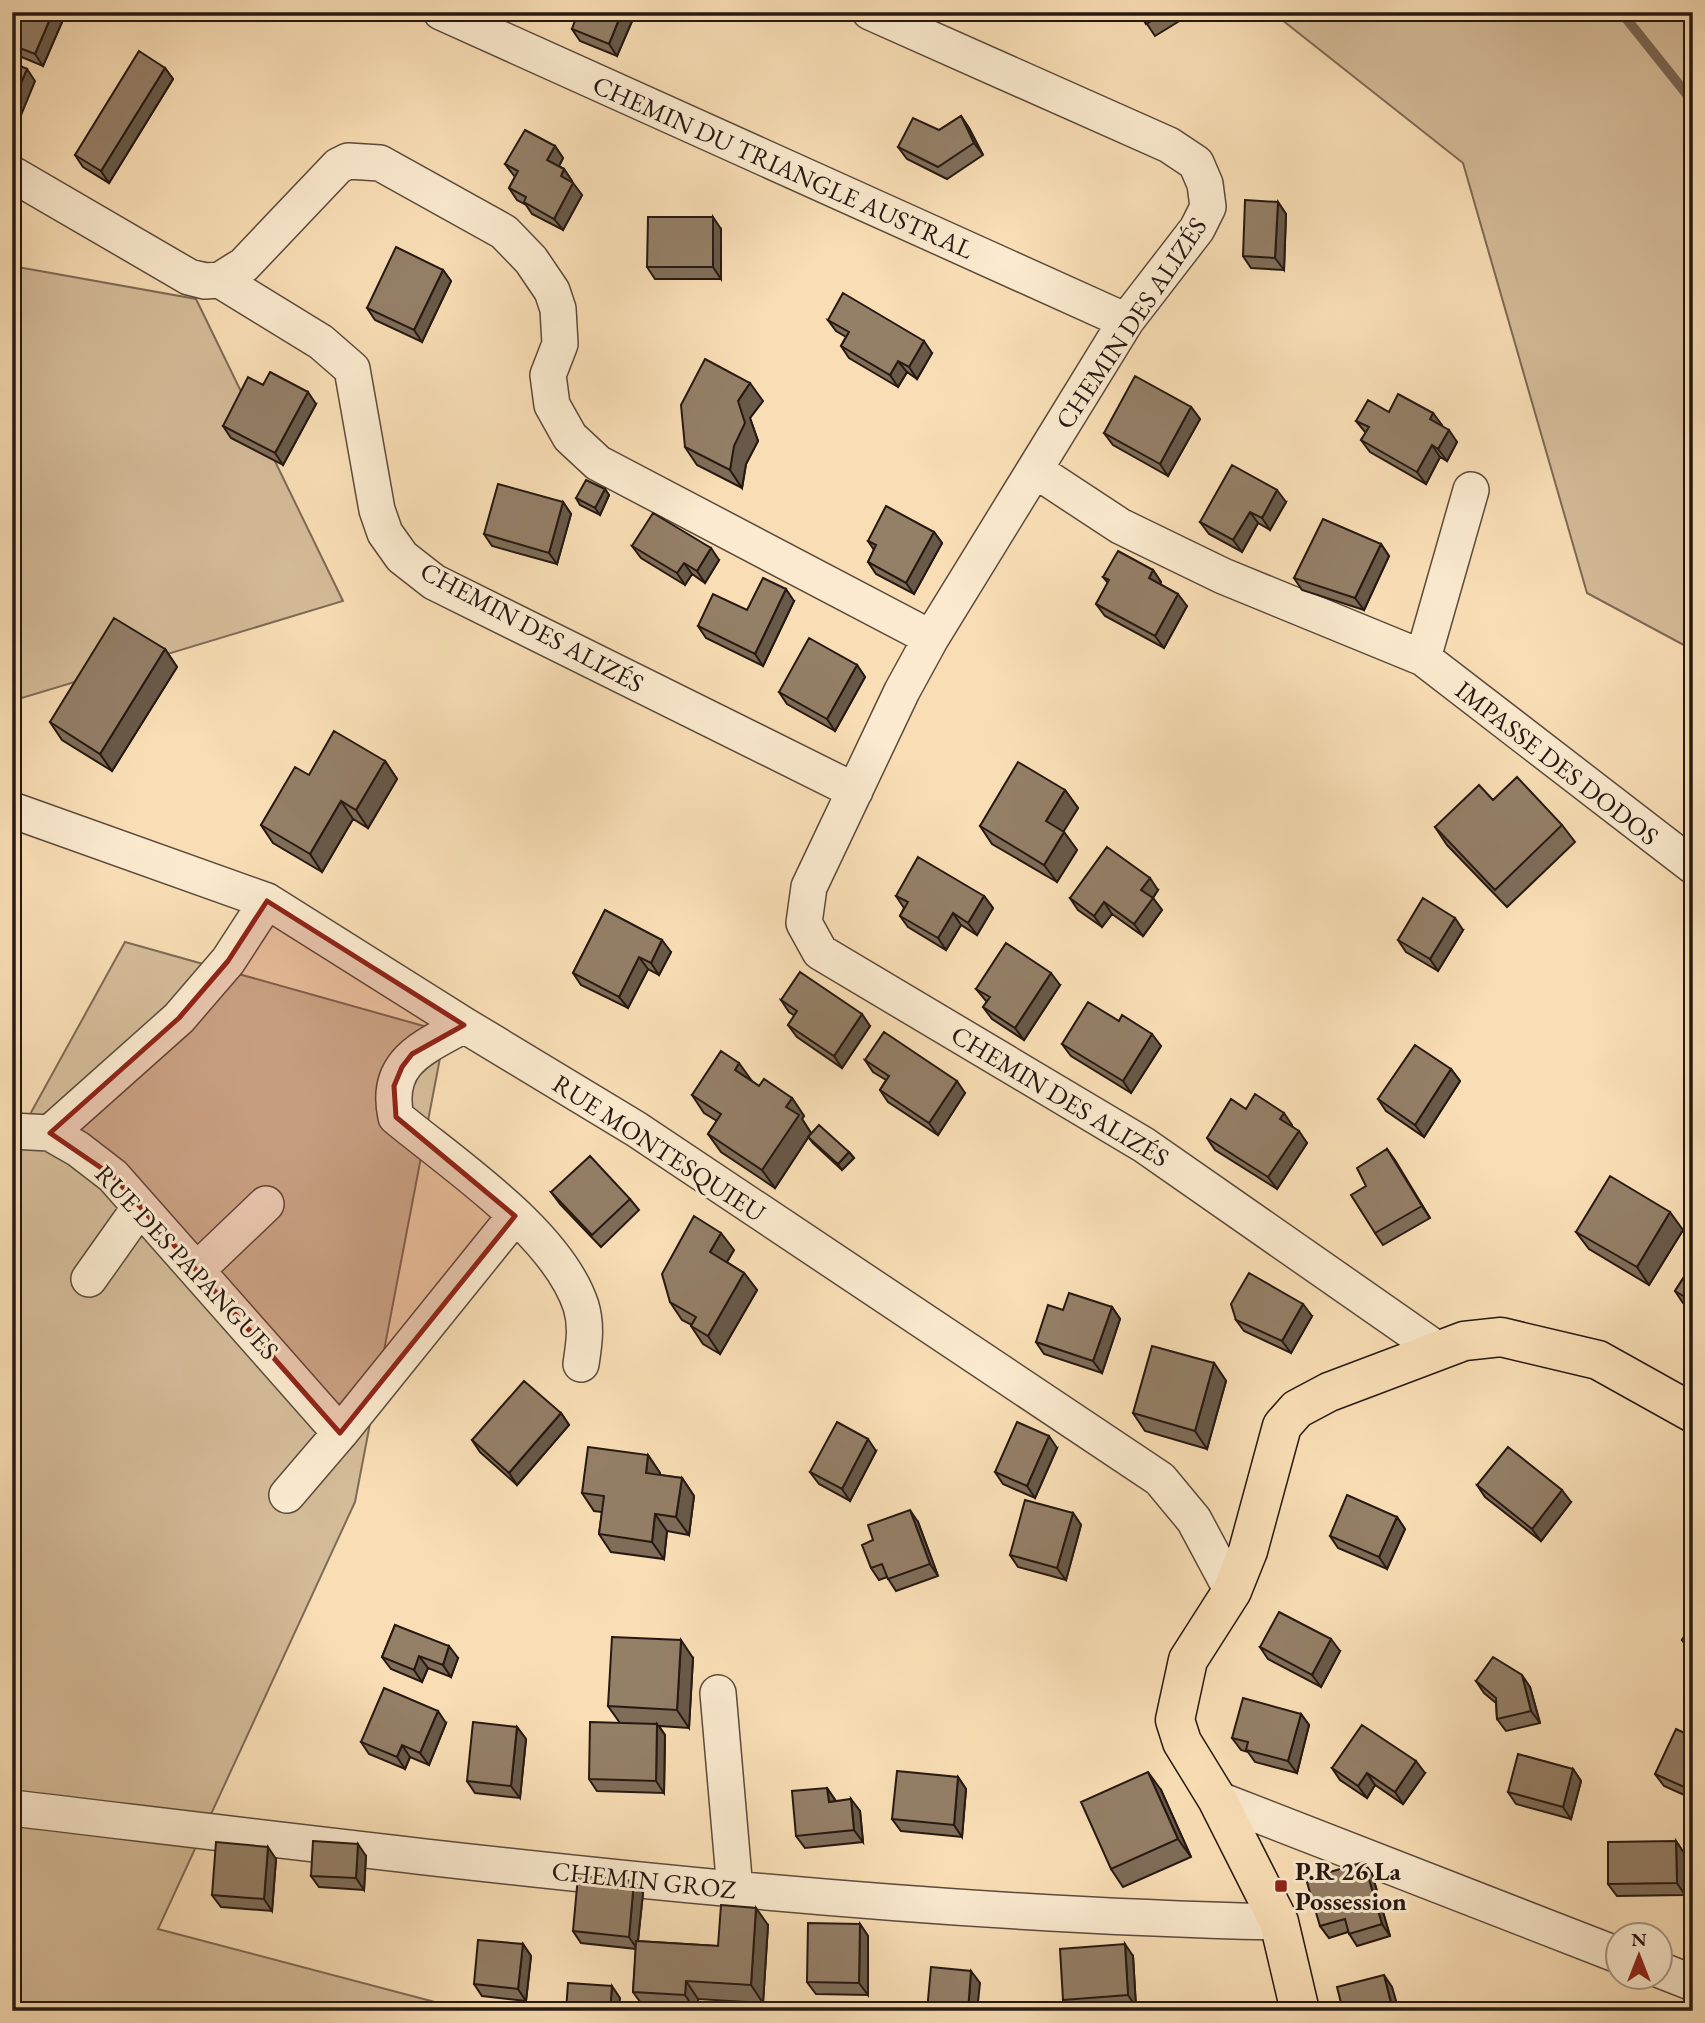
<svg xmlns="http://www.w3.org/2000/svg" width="1705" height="2023" viewBox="0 0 1705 2023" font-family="'EB Garamond',serif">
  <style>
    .green { fill: #d5bc99; stroke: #7e6a56; stroke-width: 2 }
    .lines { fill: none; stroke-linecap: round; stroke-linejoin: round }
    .stream { stroke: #796753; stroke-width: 10 }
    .minor-casing { stroke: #5b4a3b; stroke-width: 38 }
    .major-casing { stroke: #261812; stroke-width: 41 }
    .minor { stroke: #fbeacf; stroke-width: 35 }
    .major { stroke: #f9deb5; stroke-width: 38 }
    .wall { fill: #7f6d59; stroke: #261812; stroke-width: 2 }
    .shaded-wall { fill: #685948; stroke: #261812; stroke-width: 2 }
    .building { fill: #947f67; stroke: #261812; stroke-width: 2 }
    .marked { fill: #8f2418; fill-opacity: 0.2; stroke: #8f2418; stroke-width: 5; stroke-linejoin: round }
    .poi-dot { fill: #8f2418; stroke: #fbeacf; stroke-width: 2.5 }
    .labels { text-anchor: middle; stroke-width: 6; stroke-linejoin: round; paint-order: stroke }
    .street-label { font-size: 26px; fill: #261812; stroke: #fbeacf }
    .poi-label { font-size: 26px; font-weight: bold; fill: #261812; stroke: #fbeacf; text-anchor: start }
  </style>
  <rect width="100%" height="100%" fill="#f9deb5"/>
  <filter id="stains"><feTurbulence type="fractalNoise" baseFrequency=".00286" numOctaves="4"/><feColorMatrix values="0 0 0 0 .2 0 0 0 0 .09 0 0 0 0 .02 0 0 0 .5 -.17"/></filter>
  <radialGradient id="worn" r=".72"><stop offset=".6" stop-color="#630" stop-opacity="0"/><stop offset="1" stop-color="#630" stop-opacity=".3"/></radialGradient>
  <!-- green -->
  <path class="green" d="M1272,12H1693V650L1587,593L1463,163Z
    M12,266L196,299L343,601L12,701Z
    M125,942L445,1032L355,1502L158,1929L469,2011H12V1147Z"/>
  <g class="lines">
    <!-- stream -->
    <path class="stream" d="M1621,12L1693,102"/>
    <defs>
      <path id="minor" d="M441,12L1126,321
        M870,12L1169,145L1196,163L1205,184L1208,207L1197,229L1126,321L931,638L902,691L809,887L804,923L820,952L1144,1145L1438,1350
        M12,174L189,277L205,281L220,280L321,342L352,369L377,510L385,533L402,557L434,582L855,791
        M220,280L244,265L338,166L348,161L380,163L504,232L531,260L552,291L558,309L560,344L548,375L552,405L570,437L598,463L931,638
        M1035,470L1120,526L1223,576L1423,658L1693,866
        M1423,658L1471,490
        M12,810L267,901L464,1025L636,1129L1160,1479L1194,1520L1232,1591
        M267,901L228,961L179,1018L50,1133L78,1149L113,1176L340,1433L515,1216
        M464,1025C423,1048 384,1062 396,1117C455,1166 557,1233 581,1306C587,1326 584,1344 581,1364
        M12,1131L50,1133
        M198,1269L266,1204
        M89,1279L140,1207
        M287,1495L340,1433
        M718,1693L735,1890
        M1217,1799L1618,1955
        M12,1808C433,1858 854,1913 1279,1922
        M1660,1970L1693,1983"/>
      <path id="major" d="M1300,2011L1279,1922L1217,1799L1182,1742L1175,1720L1188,1660L1232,1591L1248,1551L1282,1426L1297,1409L1329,1392L1464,1341L1501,1337L1598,1360L1693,1413"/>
    </defs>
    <!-- minor casing -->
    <use href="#minor" class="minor-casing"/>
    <!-- major casing -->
    <use href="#major" class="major-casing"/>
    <!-- minor -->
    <use href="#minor" class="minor"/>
    <!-- major -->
    <use href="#major" class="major"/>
  </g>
  <!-- wall -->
  <path class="wall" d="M17,12H55L62,22L43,66L12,53V24Z
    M636,12L617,56L580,41L572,29Z
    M1139,12H1194L1155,36Z
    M165,68L173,79L109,183L83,167L75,155Z
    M961,116L969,128L983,155L947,179L907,159L898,147L939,130Z
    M555,146L563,158L559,166L564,169L572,181V182L582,195L563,230L532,214L526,205L517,200L509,188L515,177L505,164Z
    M1278,202L1286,214L1284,270L1251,268L1243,256Z
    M721,229V279H655L647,267Z
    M443,270L451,281L422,342L375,320L367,308Z
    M828,320L932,353L917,379L907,372L898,387L849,358L841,346L846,337L836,331Z
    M763,401L750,418L758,441L746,464L742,488L697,465L685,447Z
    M316,404L283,465L231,438L223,426Z
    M1191,407L1200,419L1168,476L1113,445L1104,433Z
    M1389,412L1433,413L1441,426L1457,442L1447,461L1440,457L1426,484L1370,452L1361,440L1366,433L1356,421Z
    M605,489L609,495L600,515L580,505L576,498Z
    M563,502L571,514L557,564L492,546L484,534Z
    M1286,502L1270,530L1258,523L1242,552L1209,534L1200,522Z
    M934,532L942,543L914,594L876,574L868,562L874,550L868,541Z
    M1381,544L1389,556L1364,610L1302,590L1294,578Z
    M632,546L719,560L705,583L692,574L685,585L641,558Z
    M1153,570L1161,582L1160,584L1187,606L1164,648L1105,616L1096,604L1108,583L1103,577Z
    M794,601L763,666L706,638L698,626L747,610Z
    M165,649L177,667L112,771L62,740L50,722Z
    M857,665L865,677L835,731L787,704L779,692Z
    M385,761L397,779L368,828L353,819L322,872L273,843L261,825L309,775Z
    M1065,790L1078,808L1063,831L1077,850L1057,882L992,844L980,826Z
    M1493,800L1562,825L1575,842L1507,907L1447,845L1435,827Z
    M1158,890L1153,898L1162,910L1143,936L1112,914L1102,927L1078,910L1070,898Z
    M896,896H984L993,908L977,935L961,925L946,950L908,927L900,916L904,908Z
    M605,910L671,952L659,975L648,969L628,1008L581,985L573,973Z
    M1463,930L1438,971L1406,952L1398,940Z
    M1060,985L1024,1040L992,1019L983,1007L987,1002L976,989Z
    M781,1000L870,1026L842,1068L797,1037L788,1025L795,1016L789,1012Z
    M1119,1021L1161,1046L1131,1093L1071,1056L1062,1044Z
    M865,1060L965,1093L938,1135L888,1102L880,1090L886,1080L873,1072Z
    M1451,1069L1460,1081L1424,1137L1386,1111L1378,1099Z
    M752,1081L759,1086L792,1098L804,1116L802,1119L811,1133L775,1188L721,1152L708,1134L717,1121L704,1113L692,1095Z
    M1246,1109L1292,1125V1126L1307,1143L1277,1189L1215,1150L1207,1138Z
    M808,1137L849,1152L854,1158L842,1170L813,1143Z
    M1387,1149L1430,1218L1383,1245L1375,1233L1366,1186Z
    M551,1192L630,1199L639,1210L601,1247L560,1204Z
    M1683,1230L1649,1285L1589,1249L1576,1232Z
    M734,1250L727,1262L744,1273L757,1290L720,1354L703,1344L691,1326L692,1325L682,1320L670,1302Z
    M1693,1263V1308L1683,1303L1675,1291Z
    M1112,1307L1120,1319L1102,1373L1044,1354L1036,1342L1063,1310Z
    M1312,1316L1291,1353L1244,1331L1236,1320Z
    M1214,1363L1226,1381L1207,1449L1145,1431L1133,1413Z
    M561,1413L569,1425L517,1485L480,1452L472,1440Z
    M1057,1448L1035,1498L1003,1484L995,1472Z
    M876,1451L850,1501L819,1484L810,1472Z
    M648,1455L660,1473V1475L682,1478L694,1496L689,1535L667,1531L664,1559L611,1552L599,1534L602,1512L594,1511L582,1493Z
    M1477,1485L1571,1502L1541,1541L1485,1497Z
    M1073,1513L1081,1525L1066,1580L1018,1567L1010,1555Z
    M1397,1517L1405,1529L1387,1569L1338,1548L1330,1536Z
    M918,1522L938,1576L896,1591L887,1577L879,1580L871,1568Z
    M1693,1623V1653L1690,1652L1682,1640Z
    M395,1625L458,1658L451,1677L428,1668L422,1682L391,1669L382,1657Z
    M1260,1647L1340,1651L1321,1687L1268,1659Z
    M693,1658L689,1728L659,1726L665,1735L664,1793L597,1791L589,1779L620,1723L608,1706Z
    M1476,1681L1530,1687L1540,1723L1506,1731L1497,1719L1496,1703L1484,1693Z
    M1301,1714L1309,1725L1297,1773L1255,1762L1248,1752L1241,1750L1232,1738Z
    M446,1723L429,1765L410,1757L405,1769L369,1754L361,1742Z
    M517,1727L526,1739L520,1798L475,1793L467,1781Z
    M1693,1737V1799L1664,1786L1655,1774Z
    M1332,1768L1425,1773L1403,1804L1375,1785L1367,1798L1340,1780Z
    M1573,1769L1581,1781L1571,1819L1516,1804L1508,1792Z
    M958,1777L966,1789L962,1837L901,1831L892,1819Z
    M827,1788L836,1801L860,1811L863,1842L805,1848L796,1836Z
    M1161,1790L1191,1857L1123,1887L1111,1869Z
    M1676,1841L1684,1853L1685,1895L1617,1896L1608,1884Z
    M366,1856L364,1890L319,1887L311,1876Z
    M276,1859L272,1911L221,1907L212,1895Z
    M1372,1874L1390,1936L1357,1946L1348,1932L1329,1938L1320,1926Z
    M643,1893L638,1941L718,1946L768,1925L763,2003L698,1999V2011L646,2010L633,1992L636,1949L581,1943L573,1931Z
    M860,1924L868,1936V1995L816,1994L807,1982Z
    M523,1944L531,1956L526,2001L482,1996L474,1984Z
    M1133,1956L1136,2007L1071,2011L1063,2000Z"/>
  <!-- shaded-wall -->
  <path class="shaded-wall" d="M53,12H55L62,22L43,66L35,54Z
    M622,12H636L617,56L609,44Z
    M165,68L173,79L109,183L101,171Z
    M27,69L35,81L17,125L12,118V104Z
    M961,116L969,128L983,155L974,143Z
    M555,146L563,158L556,172L547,160Z
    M564,169L572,181L569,188L561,176Z
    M573,183L582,195L563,230L554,219Z
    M1278,202L1286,214L1284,270L1275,258Z
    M713,217L721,229V279L713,267Z
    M443,270L451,281L422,342L414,330Z
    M924,341L932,353L917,379L909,367Z
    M898,361L907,372L898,387L890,375Z
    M750,383L763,401L750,418L758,441L746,464L742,488L730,470L738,401Z
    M308,392L316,404L283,465L275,453Z
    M1191,407L1200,419L1168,476L1160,464Z
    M1433,413L1442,425L1438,431L1430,419Z
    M1449,430L1457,442L1447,461L1438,449Z
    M1432,445L1440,457L1426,484L1417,472Z
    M605,489L609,495L600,515L595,508Z
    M1277,490L1286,502L1270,530L1262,518Z
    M563,502L571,514L557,564L549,553Z
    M1250,512L1258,523L1242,552L1233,540Z
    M934,532L942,543L914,594L906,583Z
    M1381,544L1389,556L1364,610L1355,598Z
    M711,548L719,560L705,583L697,571Z
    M684,563L692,574L685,585L677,573Z
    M1153,570L1161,582L1157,590L1149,578Z
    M786,589L794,601L763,666L755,654Z
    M1178,594L1187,606L1164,648L1155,636Z
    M165,649L177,667L112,771L100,754Z
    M857,665L865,677L835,731L827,719Z
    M385,761L397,779L368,828L356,810Z
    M1065,790L1078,808L1059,839L1046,821Z
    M341,801L353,819L322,872L310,854Z
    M1064,832L1077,850L1057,882L1044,865Z
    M1150,878L1158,890L1150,902L1141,890Z
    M984,896L993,908L977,935L968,923Z
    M1153,898L1162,910L1143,936L1134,924Z
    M1104,902L1112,914L1102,927L1094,916Z
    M953,913L961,925L946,950L938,938Z
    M1455,918L1463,930L1438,971L1430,959Z
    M662,940L671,952L659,975L651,963Z
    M639,957L648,969L628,1008L619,997Z
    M1051,973L1060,985L1024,1040L1015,1028Z
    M862,1014L870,1026L842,1068L834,1056Z
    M1152,1034L1161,1046L1131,1093L1123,1081Z
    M739,1063L752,1081L735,1070Z
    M1451,1069L1460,1081L1424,1137L1415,1125Z
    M957,1081L965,1093L938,1135L929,1123Z
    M792,1098L804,1116L802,1119L811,1133L775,1188L762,1170L786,1107Z
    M1284,1113L1292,1125L1289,1130L1280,1119Z
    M1299,1131L1307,1143L1277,1189L1268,1177Z
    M1387,1149L1395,1160L1430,1218L1422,1206Z
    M849,1152L854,1158L842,1170L838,1164Z
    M1670,1212L1683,1230L1649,1285L1637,1267Z
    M721,1233L734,1250L722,1270L710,1252Z
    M744,1273L757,1290L720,1354L708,1336Z
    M1303,1304L1312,1316L1291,1353L1282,1341Z
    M1112,1307L1120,1319L1102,1373L1093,1361Z
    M1214,1363L1226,1381L1207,1449L1195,1431Z
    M561,1413L569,1425L517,1485L509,1473Z
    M1049,1436L1057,1448L1035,1498L1027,1486Z
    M868,1439L876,1451L850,1501L842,1489Z
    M648,1455L660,1473L658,1491L646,1473Z
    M682,1478L694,1496L689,1535L676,1517Z
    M1562,1490L1571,1502L1541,1541L1532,1529Z
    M910,1510L918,1522L938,1576L930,1564Z
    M1073,1513L1081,1525L1066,1580L1057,1568Z
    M655,1514L667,1531L664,1559L652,1542Z
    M1397,1517L1405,1529L1387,1569L1379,1557Z
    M1331,1639L1340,1651L1321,1687L1312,1675Z
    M681,1640L693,1658L689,1728L677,1710Z
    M449,1646L458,1658L451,1677L443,1665Z
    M419,1656L428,1668L422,1682L414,1670Z
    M1522,1675L1530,1687L1540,1723L1531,1711Z
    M438,1711L446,1723L429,1765L420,1753Z
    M1301,1714L1309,1725L1297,1773L1288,1761Z
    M657,1724L665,1735L664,1793L656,1781Z
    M517,1727L526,1739L520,1798L511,1786Z
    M402,1745L410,1757L405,1769L397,1757Z
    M1416,1761L1425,1773L1403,1804L1395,1792Z
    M1573,1769L1581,1781L1571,1819L1563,1807Z
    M1148,1772L1161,1790L1191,1857L1178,1839Z
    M1367,1773L1375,1785L1367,1798L1358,1786Z
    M958,1777L966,1789L962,1837L954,1825Z
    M827,1788L835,1800L837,1814L829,1802Z
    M851,1799L860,1811L863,1842L854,1830Z
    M1676,1841L1684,1853L1685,1895L1677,1883Z
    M358,1844L366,1856L364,1890L356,1878Z
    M268,1847L276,1859L272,1911L264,1899Z
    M1364,1862L1372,1874L1390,1936L1382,1924Z
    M634,1881L643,1893L637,1949L629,1937Z
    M756,1908L768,1925L763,2003L751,1985Z
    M860,1924L868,1936V1995L859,1983Z
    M523,1944L531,1956L526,2001L518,1989Z
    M1125,1944L1133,1956L1136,2007L1128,1995Z
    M971,1971L980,1983L977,2011H968Z
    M1384,1975L1392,1987L1399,2011H1393Z
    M686,1981L698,1999V2011H696L685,1995Z
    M612,1986L620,1998L619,2011H610Z"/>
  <!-- building -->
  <path class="building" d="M17,12H53L35,54L12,45V24Z
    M578,12H622L609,44L572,29Z
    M1139,12H1166L1146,24Z
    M139,51L165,68L101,171L75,155Z
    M12,62L27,69L12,104Z
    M961,116L974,143L938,167L898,147L913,118L939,130Z
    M525,130L555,146L547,160L564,169L561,176L573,183L554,219L524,202L526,197L509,188L518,171L505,164Z
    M1245,200L1278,202L1275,258L1243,256Z
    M648,217H713V267H647Z
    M396,247L443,270L414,330L367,308Z
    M843,293L924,341L909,367L898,361L890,375L841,346L849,332L828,320Z
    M705,359L750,383L738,401L745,423L734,446L730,470L685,447L681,405Z
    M270,372L308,392L275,453L223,426L248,377L263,385Z
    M1135,376L1191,407L1160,464L1104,433Z
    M1398,394L1433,413L1430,419L1449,430L1438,449L1432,445L1417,472L1361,440L1369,427L1356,421L1368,400L1389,412Z
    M1232,465L1277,490L1262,518L1250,512L1233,540L1200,522Z
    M586,480L605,489L595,508L576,498Z
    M498,484L563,502L549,553L484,534Z
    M886,506L934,532L906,583L868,562L876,545L868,541Z
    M653,513L711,548L697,571L684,563L677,573L632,546Z
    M1323,519L1381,544L1355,598L1294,578Z
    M1118,551L1153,570L1149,578L1178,594L1155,636L1096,604L1109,580L1103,577Z
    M763,578L786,589L755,654L698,626L713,594L747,610Z
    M114,618L165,649L100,754L50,722Z
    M809,638L857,665L827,719L779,692Z
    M334,731L385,761L356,810L341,801L310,854L261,825L295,767L309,775Z
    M1018,762L1065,790L1046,821L1064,832L1044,865L980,826Z
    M1517,777L1562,825L1495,890L1435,827L1479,785L1493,800Z
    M1107,847L1150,878L1141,890L1153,898L1134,924L1104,902L1094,916L1070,898Z
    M918,857L984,896L968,923L953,913L938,938L900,916L908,902L896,896Z
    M1423,898L1455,918L1430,959L1398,940Z
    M605,910L662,940L651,963L639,957L619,997L573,973Z
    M1006,943L1051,973L1015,1028L983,1007L990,997L976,989Z
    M800,972L862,1014L834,1056L788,1025L797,1011L781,1000Z
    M1088,1002L1119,1021L1122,1015L1152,1034L1123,1081L1062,1044Z
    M884,1032L957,1081L929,1123L880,1090L889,1076L865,1060Z
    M1415,1045L1451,1069L1415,1125L1378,1099Z
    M721,1051L739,1063L735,1070L759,1086L764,1079L792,1098L786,1107L799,1115L762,1170L708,1134L721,1114L692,1095Z
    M1255,1094L1284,1113L1280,1119L1299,1131L1268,1177L1207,1138L1231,1099L1246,1109Z
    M819,1125L849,1152L838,1164L808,1137Z
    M1387,1149L1422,1206L1375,1233L1351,1195L1366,1186L1357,1168Z
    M590,1156L630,1199L592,1235L551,1192Z
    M1610,1176L1670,1212L1637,1267L1576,1232Z
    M694,1216L721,1233L710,1252L744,1273L708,1336L691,1326L696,1317L670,1302L662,1274Z
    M1693,1263V1302L1675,1291Z
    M1249,1273L1303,1304L1282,1341L1236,1320L1231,1304Z
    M1069,1293L1112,1307L1093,1361L1036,1342L1048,1305L1063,1310Z
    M1152,1346L1214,1363L1195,1431L1133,1413Z
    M524,1381L561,1413L509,1473L472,1440Z
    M837,1422L868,1439L842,1489L810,1472Z
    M1017,1422L1049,1436L1027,1486L995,1472Z
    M588,1447L648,1455L646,1473L682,1478L676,1517L655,1514L652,1542L599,1534L604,1496L582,1493Z
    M1508,1447L1562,1490L1532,1529L1477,1485Z
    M1347,1495L1397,1517L1379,1557L1330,1536Z
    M1025,1500L1073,1513L1057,1568L1010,1555Z
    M910,1510L930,1564L888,1579L882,1564L871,1568L862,1545L873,1540L868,1525Z
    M1279,1612L1331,1639L1312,1675L1260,1647Z
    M1693,1623V1647L1682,1640Z
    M395,1625L449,1646L443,1665L419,1656L414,1670L382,1657Z
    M612,1637L681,1640L677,1710L608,1706Z
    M1493,1657L1522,1675L1531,1711L1497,1719L1496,1698L1476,1681Z
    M384,1688L438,1711L420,1753L402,1745L397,1757L361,1742Z
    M1243,1698L1301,1714L1288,1761L1246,1750L1248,1742L1232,1738Z
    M473,1722L517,1727L511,1786L467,1781Z
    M590,1722L657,1724L656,1781L589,1779Z
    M1362,1725L1416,1761L1395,1792L1367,1773L1358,1786L1332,1768Z
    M1676,1729L1693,1737V1791L1655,1774Z
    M1518,1754L1573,1769L1563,1807L1508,1792Z
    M897,1771L958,1777L954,1825L892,1819Z
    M1148,1772L1178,1839L1111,1869L1081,1802Z
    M827,1788L829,1802L851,1799L854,1830L796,1836L792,1791Z
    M313,1841L358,1844L356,1878L311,1876Z
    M1676,1841L1677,1883L1608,1884V1842Z
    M216,1842L268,1847L264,1899L212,1895Z
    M1364,1862L1382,1924L1349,1934L1345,1919L1320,1926L1306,1879Z
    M578,1876L634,1881L629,1937L573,1931Z
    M721,1905L756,1908L751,1985L686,1981L685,1995L633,1992L636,1941L718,1946Z
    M808,1923L860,1924L859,1983L807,1982Z
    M478,1940L523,1944L518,1989L474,1984Z
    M1125,1944L1128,1995L1063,2000L1060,1949Z
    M931,1967L971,1971L968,2011H927Z
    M1384,1975L1393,2011H1343L1337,1987Z
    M568,1983L612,1986L610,2011H566Z"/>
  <!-- marked area -->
  <path class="marked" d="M267,901L464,1025L412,1054L402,1067L394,1086L396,1117L515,1216L340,1433L113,1176L50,1133L179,1018L228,961Z"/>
  <!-- markers -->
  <rect class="poi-dot" x="1274" y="1879" width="14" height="14" rx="3.5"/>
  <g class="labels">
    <!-- street labels -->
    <g class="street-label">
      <text transform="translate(783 167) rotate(24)" y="9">CHEMIN DU TRIANGLE AUSTRAL</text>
      <text transform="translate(1131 323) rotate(-56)" y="9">CHEMIN DES ALIZÉS</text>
      <text transform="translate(532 627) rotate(28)" y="9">CHEMIN DES ALIZÉS</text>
      <text transform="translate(1557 763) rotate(38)" y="9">IMPASSE DES DODOS</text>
      <text transform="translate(1060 1096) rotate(31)" y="9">CHEMIN DES ALIZÉS</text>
      <text transform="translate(659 1148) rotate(33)" y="9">RUE MONTESQUIEU</text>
      <text transform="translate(187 1262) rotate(47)" y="9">RUE DES PAPANGUES</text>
      <text transform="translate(644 1880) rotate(6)" y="9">CHEMIN GROZ</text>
    </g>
    <!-- poi labels -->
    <g class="poi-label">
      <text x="1295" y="1880">P.R 26 La<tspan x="1295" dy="30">Possession</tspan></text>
    </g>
  </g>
  <!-- margin -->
  <rect width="1705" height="2023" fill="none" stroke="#f9deb5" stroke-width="42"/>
  <rect x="14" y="14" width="1677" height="1995" fill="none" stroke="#261812" stroke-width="3.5"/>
  <rect x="21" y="21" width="1663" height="1981" fill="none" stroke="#261812" stroke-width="2"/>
  <!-- north arrow -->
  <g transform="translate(1639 1956)"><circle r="33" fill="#fbeacf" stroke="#a69683" stroke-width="2"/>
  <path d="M0-5L12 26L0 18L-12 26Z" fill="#8f2418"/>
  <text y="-10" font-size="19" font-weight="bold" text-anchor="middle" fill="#261812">N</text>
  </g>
  <rect width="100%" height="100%" filter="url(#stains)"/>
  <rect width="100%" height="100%" fill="url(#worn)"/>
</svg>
